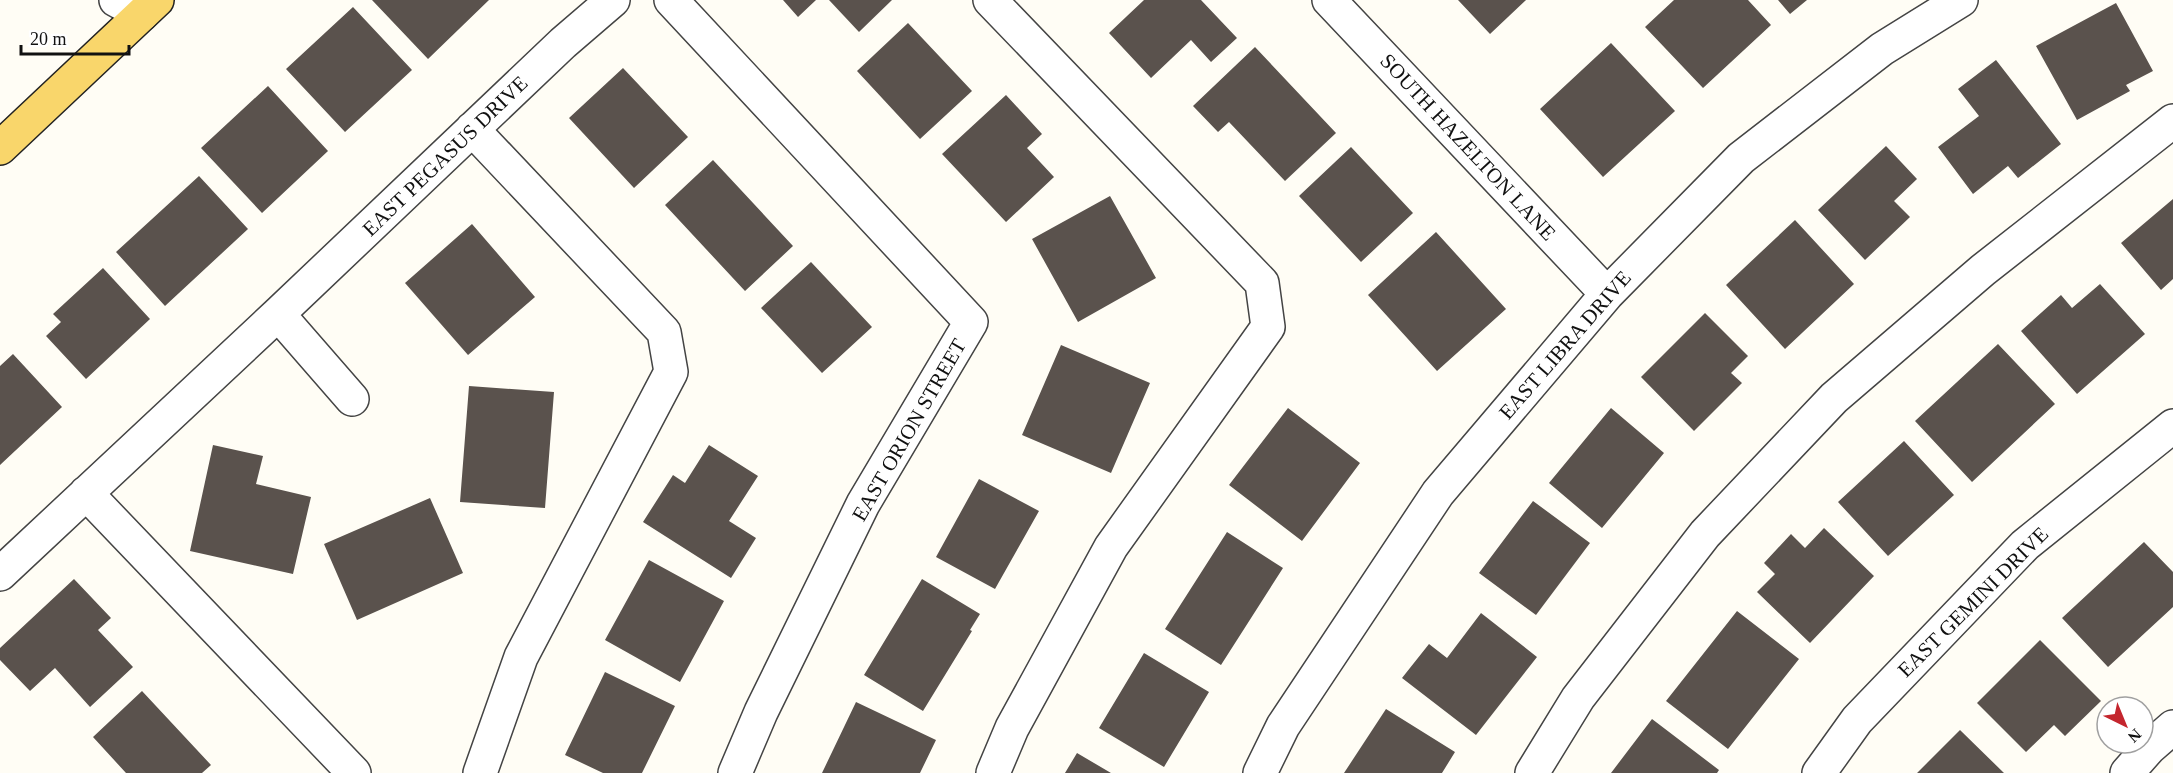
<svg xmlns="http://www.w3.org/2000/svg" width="2173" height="773" viewBox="0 0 2173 773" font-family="Georgia,serif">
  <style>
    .building { fill: #5a524d }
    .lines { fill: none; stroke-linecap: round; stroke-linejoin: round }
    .minor-casing { stroke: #444; stroke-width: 36 }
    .major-casing { stroke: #222; stroke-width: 36 }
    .minor { stroke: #fff; stroke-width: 33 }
    .major { stroke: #f9d66b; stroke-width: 33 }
    .labels { text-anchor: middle; stroke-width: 6; stroke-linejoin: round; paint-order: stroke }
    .street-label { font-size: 21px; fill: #111; stroke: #fff }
  </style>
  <rect width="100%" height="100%" fill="#fffdf5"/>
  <!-- building -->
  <path class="building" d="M372,0H489L428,59Z
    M783,0H816L798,17Z
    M829,0H892L859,32Z
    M1144,0H1201L1237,38L1211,62L1191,40L1151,78L1109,33Z
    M1458,0H1526L1490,34Z
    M1674,0H1748L1771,25L1703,88L1645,27Z
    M1778,0H1807L1790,14Z
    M2116,3L2153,71L2126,85L2130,91L2077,120L2036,46Z
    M353,7L412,70L345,132L286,69Z
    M908,23L972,91L920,139L857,71Z
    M1611,43L1675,111L1603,177L1540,109Z
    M1255,47L1336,133L1285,181L1229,122L1218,132L1193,106Z
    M1996,60L2061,144L2018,178L2008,166L1973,194L1938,147L1979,116L1958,89Z
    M623,68L688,137L634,188L569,118Z
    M268,86L328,151L262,213L201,148Z
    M1006,95L1042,134L1027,148L1054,177L1006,222L942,154Z
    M1886,146L1917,179L1894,201L1910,217L1865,260L1818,210Z
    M1351,147L1413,213L1361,262L1299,196Z
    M713,160L793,246L745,291L665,205Z
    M199,176L248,229L165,306L116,252Z
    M1110,196L1156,278L1078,322L1032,239Z
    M2173,199V279L2161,290L2121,243Z
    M1795,220L1854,284L1785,349L1726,285Z
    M472,224L535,297L468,355L405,283Z
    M1436,232L1506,309L1437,371L1368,295Z
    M811,262L872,327L822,373L761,308Z
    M103,268L150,319L86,379L46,336L61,322L53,314Z
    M2100,284L2145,334L2077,394L2021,331L2061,295L2072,308Z
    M1705,313L1748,356L1731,373L1742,383L1694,431L1641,377Z
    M1998,344L2055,404L1972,482L1915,421Z
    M1061,345L1150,383L1111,473L1022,435Z
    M13,354L62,407L0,465V366Z
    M469,386L554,392L545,508L460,502Z
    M1288,408L1360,463L1302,541L1229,485Z
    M1611,408L1664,453L1602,528L1549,483Z
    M1904,441L1954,495L1888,556L1838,502Z
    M213,445L263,456L256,484L311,497L293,574L190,551Z
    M709,445L758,476L729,521L756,538L731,578L643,522L673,475L685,483Z
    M979,479L1039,511L995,589L936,557Z
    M430,498L463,573L357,620L324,544Z
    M1533,501L1590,543L1536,615L1479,573Z
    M1824,528L1874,576L1810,643L1757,592L1775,574L1764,563L1791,534L1805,548Z
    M1227,532L1283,568L1221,665L1165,629Z
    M2144,542L2173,572V607L2108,667L2062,618Z
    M649,560L724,601L680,682L605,640Z
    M74,579L111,618L98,630L133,667L90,707L55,668L30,691L0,660V648Z
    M922,579L980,614L970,630L972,631L923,711L864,675Z
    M1737,611L1799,659L1728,749L1666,701Z
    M1481,613L1537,657L1476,735L1402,678L1429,644L1447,658Z
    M2040,640L2101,701L2065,736L2054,725L2026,752L1977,703Z
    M1144,653L1209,692L1164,767L1099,728Z
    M605,672L675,706L642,773H603L565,755Z
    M142,691L211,765L202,773H126L93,737Z
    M856,702L936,740L920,773H822Z
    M1386,709L1455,752L1442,773H1344Z
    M1652,719L1719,770L1717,773H1611Z
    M1960,730L2004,773H1917Z
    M1077,753L1111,773H1065Z"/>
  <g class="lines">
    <defs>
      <path id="minor" d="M116,0L142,14
        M671,0L971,322L863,504L761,712L735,773
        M990,0L1262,283L1268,327L1111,547L1012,728L993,773
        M1329,0L1607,294
        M472,129L664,332L671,372L521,657L480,773
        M278,314L352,399
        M86,493L354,773
        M0,574L278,314L563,43L613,0
        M1260,773L1283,726L1438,493L1607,294L1741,158L1882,49L1961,0
        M1532,773L1578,698L1705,534L1834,398L1983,270L2173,121
        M1819,773L1857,720L2025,545L2173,426
        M2127,773L2149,748L2173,727"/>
      <path id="major" d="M0,148L157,0"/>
    </defs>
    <!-- minor casing -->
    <use href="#minor" class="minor-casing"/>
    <!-- major casing -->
    <use href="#major" class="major-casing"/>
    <!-- minor -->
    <use href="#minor" class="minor"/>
    <!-- major -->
    <use href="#major" class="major"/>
  </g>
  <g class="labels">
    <!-- street labels -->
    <g class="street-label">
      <text transform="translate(1468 147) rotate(47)" y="7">SOUTH HAZELTON LANE</text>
      <text transform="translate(445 156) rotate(-44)" y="7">EAST PEGASUS DRIVE</text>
      <text transform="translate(1565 345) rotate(-49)" y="7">EAST LIBRA DRIVE</text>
      <text transform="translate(909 430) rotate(-60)" y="7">EAST ORION STREET</text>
      <text transform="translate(1973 602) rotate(-45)" y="7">EAST GEMINI DRIVE</text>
    </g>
  </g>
  <!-- north arrow -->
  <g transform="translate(2125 725) rotate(137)"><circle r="28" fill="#ffffff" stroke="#a0a0a0" stroke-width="1.5"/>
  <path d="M0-4.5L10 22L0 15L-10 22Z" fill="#c4262e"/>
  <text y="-9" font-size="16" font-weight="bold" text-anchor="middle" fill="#111111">N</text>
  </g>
  <!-- scale -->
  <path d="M21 45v9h108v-9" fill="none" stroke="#111111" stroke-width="3"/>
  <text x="30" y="45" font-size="18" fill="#111111" stroke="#ffffff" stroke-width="4.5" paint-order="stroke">20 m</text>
</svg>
